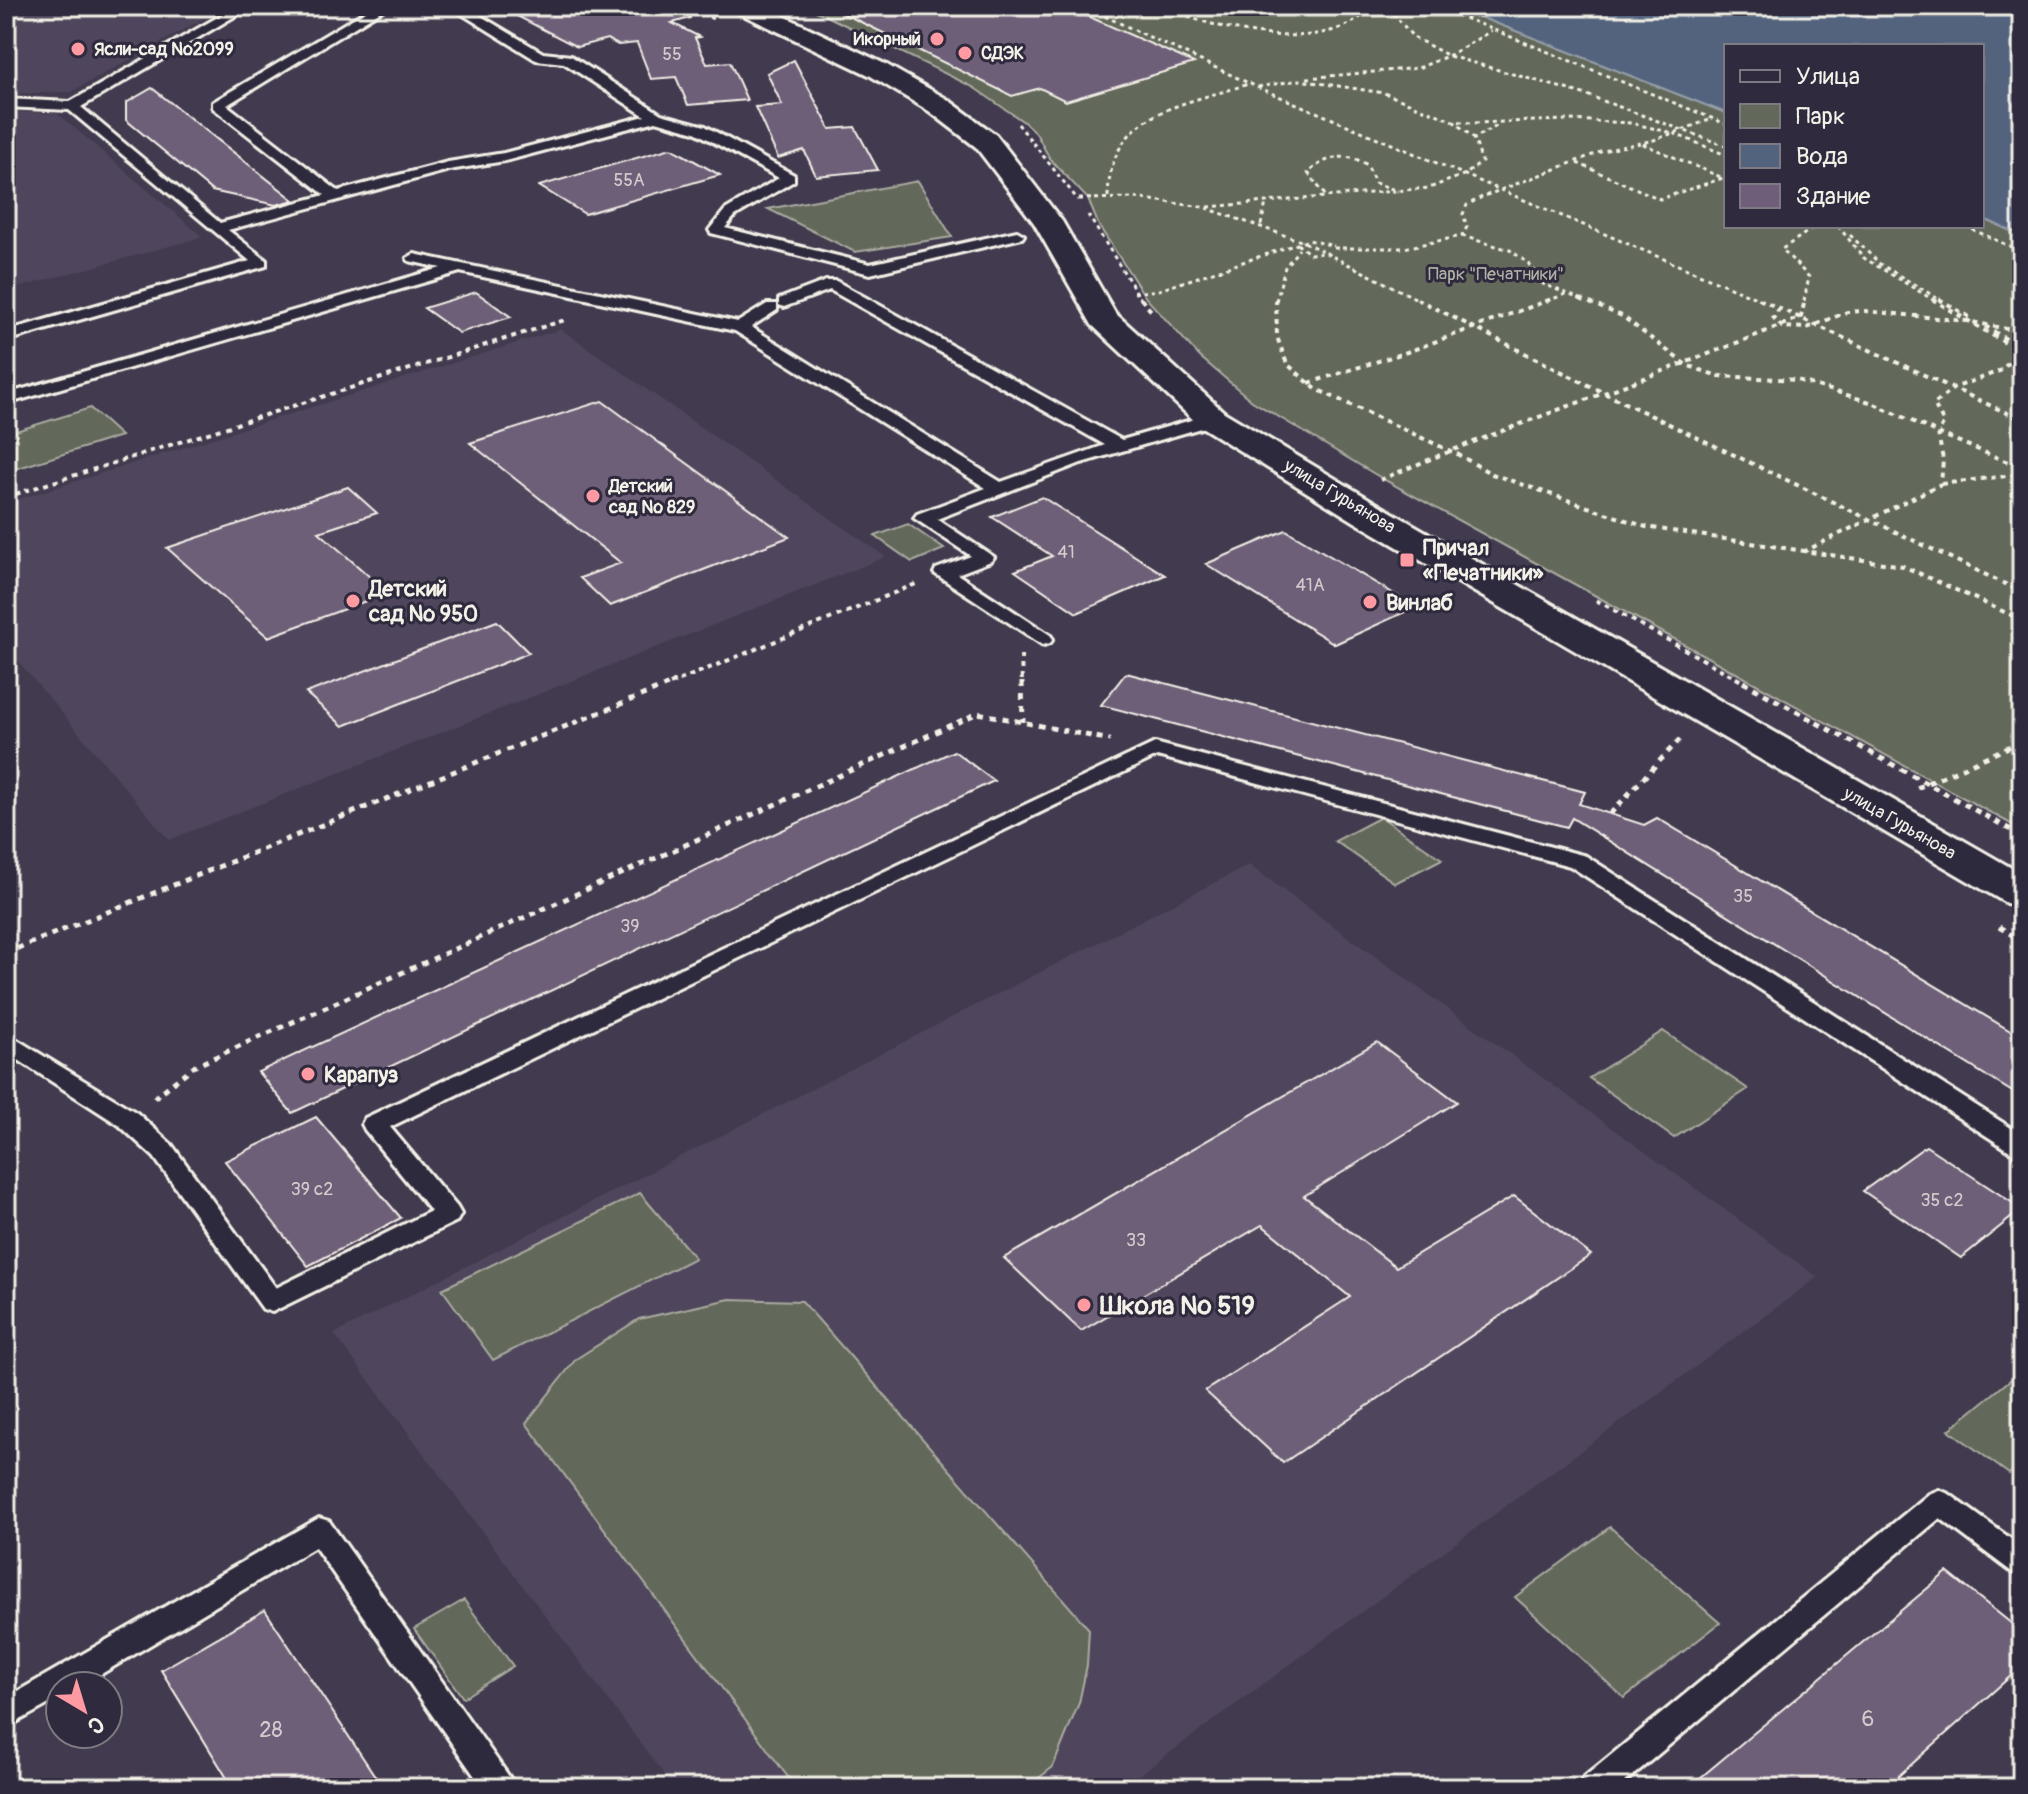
<svg xmlns="http://www.w3.org/2000/svg" width="2028" height="1794" viewBox="0 0 2028 1794" font-family="Pangolin,sans-serif">
  <style>
    .built { fill: #4f455c }
    .green { fill: #62685a; stroke: #abaca1; stroke-width: 2 }
    .water { fill: #52647d; stroke: #939ca8; stroke-width: 2 }
    .building { fill: #6e5e79; stroke: #f4f1e8; stroke-width: 2 }
    .lines { fill: none; stroke-linecap: round; stroke-linejoin: round }
    .service-casing { stroke: #f4f1e8; stroke-width: 6 }
    .minor-casing { stroke: #f4f1e8; stroke-width: 6 }
    .path-far2 { stroke: #f4f1e8; stroke-width: 3; stroke-dasharray: 4 4; stroke-linecap: butt }
    .path-far1 { stroke: #f4f1e8; stroke-width: 4; stroke-dasharray: 5 5; stroke-linecap: butt }
    .path { stroke: #f4f1e8; stroke-width: 5; stroke-dasharray: 6 6; stroke-linecap: butt }
    .service { fill: #2f2a3d; fill-rule: evenodd }
    .minor { fill: #2f2a3d; fill-rule: evenodd }
    .poi-dot { fill: #ff9aa2; stroke: #2f2a3d; stroke-width: 3 }
    .labels { text-anchor: middle; stroke-width: 6; stroke-linejoin: round; paint-order: stroke }
    .far-poi-label { font-size: 18px; font-weight: bold; fill: #f4f1e8; stroke: #2f2a3d; text-anchor: start }
    .number-label { font-size: 18px; fill: #d2cccc }
    .far-park-label { font-size: 18px; fill: #b2b3a8; stroke: #2f2a3d }
    .far-street-label { font-size: 18px; fill: #f4f1e8; stroke: #2f2a3d }
    .poi-label { font-size: 22px; font-weight: bold; fill: #f4f1e8; stroke: #2f2a3d; text-anchor: start }
    .near-number-label { font-size: 22px; fill: #d2cccc }
    .near-poi-label { font-size: 26px; font-weight: bold; fill: #f4f1e8; stroke: #2f2a3d; text-anchor: start }
  </style>
  <rect width="100%" height="100%" fill="#423a4f"/>
  <filter id="ink" filterUnits="userSpaceOnUse"><feTurbulence type="fractalNoise" baseFrequency=".0125" numOctaves="2"/><feDisplacementMap in="SourceGraphic" scale="16" xChannelSelector="R" yChannelSelector="G"/><feConvolveMatrix kernelMatrix="1 2 1 2 8 2 1 2 1" color-interpolation-filters="sRGB"/></filter>
  <g filter="url(#ink)">
    <!-- built -->
    <path class="built" d="M6,6H227L71,92L6,94Z
      M6,111L58,114L203,237L6,291Z
      M561,329L886,557L169,840L6,647V503Z
      M1249,865L1818,1277L1122,1788H674L334,1334Z"/>
    <!-- green -->
    <path class="green" d="M806,6H1452L1726,113V226H1982V218L2022,236V830L1383,479L1252,401L1200,357L1146,298L1099,226L1088,199L1050,159L1036,133L1024,122L973,87Z
      M918,181L952,237L855,252L768,209Z
      M90,408L121,436L6,472V434Z
      M908,524L944,549L912,562L875,536Z
      M1381,817L1442,859L1395,883L1335,841Z
      M1663,1031L1748,1089L1674,1138L1589,1078Z
      M640,1193L695,1258L493,1360L442,1289Z
      M730,1299L802,1301L1089,1629L1087,1665L1079,1703L1053,1767L1026,1788H796L526,1423L576,1359L639,1319Z
      M2021,1371L2022,1462L2009,1474L1949,1430Z
      M1610,1527L1720,1623L1624,1698L1515,1597Z
      M464,1600L513,1666L463,1698L414,1629Z"/>
    <!-- water -->
    <path class="water" d="M1452,6H2022V236L1982,218V46H1726V113Z"/>
    <!-- building -->
    <path class="building" d="M498,6H688L690,18L672,23L700,37L695,38L707,64L730,62L747,100L688,105L676,77L651,79L637,43L618,45L607,39L577,47Z
      M828,6H1065L1194,63L1066,101L1040,88L1012,96Z
      M794,60L830,129L855,127L878,170L816,176L804,150L778,158L755,107L782,105L767,73Z
      M152,88L294,200L276,205L212,191L126,120V103Z
      M671,148L720,175L585,214L539,186Z
      M476,292L511,317L459,333L424,308Z
      M602,401L680,458L789,537L610,606L580,578L621,563L470,443Z
      M348,487L377,513L319,532L388,593L268,637L167,548Z
      M1042,497L1165,575L1077,613L1015,571L1052,556L992,517Z
      M1286,530L1416,607L1335,644L1206,564Z
      M497,621L529,653L343,726L306,693Z
      M1126,673L1585,792L1579,804L1644,825L1657,818L2022,1038V1098L1572,818L1567,827L1101,705Z
      M954,751L994,781L292,1113L258,1072Z
      M1377,1042L1457,1102L1304,1196L1396,1267L1514,1196L1591,1255L1283,1463L1205,1391L1350,1297L1262,1225L1081,1331L1004,1258Z
      M316,1117L401,1218L308,1266L225,1161Z
      M1926,1146L2022,1209L1961,1258L1863,1191Z
      M1947,1572L2022,1632V1666L1885,1788H1688Z
      M265,1610L383,1788H233L161,1670Z"/>
    <g class="lines">
      <defs>
        <path id="service" d="M237,6H252L81,107L220,223L325,195L213,108V102L374,6H389L227,105L338,191L448,162L504,153L645,116L564,63L536,60L449,6H464L543,53L571,56L661,114L705,126L794,175V181L735,216L725,228L870,264L1017,231L1024,235L1022,238L870,274L711,233L709,230L725,210L779,178L695,132L656,121L505,161L449,170L228,230L266,260V266L6,341V331L250,261L69,110L6,107V99L70,102Z
          M414,254L738,322L767,304H777V310L751,327L1001,482L1105,445L830,290L784,307L779,305V299L826,281H836L1122,440L1212,414L1220,419L1218,423L1081,463L937,519L994,557L991,561L957,574L1050,635L1053,639L1050,643L1043,645L934,573L936,569L971,556L914,518L917,514L986,488L735,331L460,272L6,404V394L441,268L409,261L407,258Z
          M1155,743L1586,856L2022,1135V1156L2013,1153L1570,866L1157,756L390,1127L457,1207L461,1214L457,1221L272,1312L263,1309L154,1157L119,1125L6,1052V1033L137,1113L172,1145L276,1288L431,1211L365,1130L362,1124L365,1118Z
          M1939,1490L1949,1494L2022,1547V1575L2012,1572L1940,1518L1618,1788H1578L1583,1778L1929,1494Z
          M319,1518L329,1521L517,1788H483L315,1547L81,1686H60V1698L6,1728V1698Z"/>
        <path id="minor" d="M732,6H763L887,65L947,99L996,135L1062,221L1115,313L1224,412L1381,506L2022,874V907L2006,903L1355,522L1200,426L1092,325L1034,223L976,147L929,111L869,75L735,11Z"/>
      </defs>
      <!-- service casing -->
      <use href="#service" class="service-casing"/>
      <!-- minor casing -->
      <use href="#minor" class="minor-casing"/>
      <!-- path-far2 -->
      <path class="path-far2" d="M688,6L713,19
        M1083,6L1257,87L1763,301
        M1158,6C1211,27 1300,52 1353,22C1360,18 1367,11 1373,6
        M1379,6L1393,13L1413,37L1449,56L1587,95L1726,146
        M1435,6L1726,124
        M1307,78L1418,68L1450,55L1491,31
        M1258,87L1299,80L1384,93L1453,121L1471,123L1570,120L1631,123L1673,133L1726,155
        M1453,121L1474,138
        M1018,124L1078,200
        M1577,163L1660,199L1723,178L1641,143
        M1325,195L1308,173C1324,157 1348,151 1367,165L1375,183L1398,191
        M1108,197C1110,109 1183,106 1251,83
        M1079,199L1136,198L1203,207L1304,242L1421,301
        M1208,207L1429,188L1466,174L1482,162L1474,138L1497,126
        M1088,215L1142,301
        M1261,225L1266,203
        M1838,226L1864,258L1935,301
        M1965,226L2022,252
        M1850,235L1880,264L1942,301
        M1462,236L1510,250L1528,263L1543,284L1585,301
        M1297,244L1310,254L1328,253
        M1334,248H1404L1462,236L1467,227L1463,214L1467,205L1482,197L1603,151L1654,140L1712,119
        M1134,293L1159,290L1309,240L1334,246
        M1276,301L1285,267L1299,249
        M1547,301L1566,294
        M1804,301L1809,277L1782,249L1816,226"/>
      <!-- path-far1 -->
      <path class="path-far1" d="M1141,299L1153,313
        M1276,299L1277,337L1287,364L1316,389L1457,454L1492,474L1646,527L1903,566L2022,620
        M1417,299L1606,394L2022,592
        M1580,299L1622,316L1686,365L1718,376L1797,380L1870,402L1938,433L1943,460L1941,484L1803,552
        M1759,299L2022,420
        M1932,299L2022,353
        M1939,299L1973,319
        M1780,308L1773,317L1782,327L1807,328L1847,312L1865,311L1967,321L2022,332
        M1985,326L2022,349
        M2022,348L2002,370L1954,388L1934,404L1944,423L1938,433L2022,468
        M1309,383L1407,352L1552,299
        M1380,480C1518,421 1662,375 1801,317L1805,299
        M1941,484L2022,474
        M6,497L568,319
        M1596,600L1747,684
        M1021,655L1022,684
        M670,684L916,584"/>
      <!-- path -->
      <path class="path" d="M1022,682L1023,722
        M1743,682L2022,836
        M1917,788L2022,741
        M1610,814L1680,739
        M1999,927L2022,941
        M6,953L675,682
        M154,1098L193,1067L978,713L1110,740"/>
      <!-- service -->
      <use href="#service" class="service"/>
      <!-- minor -->
      <use href="#minor" class="minor"/>
    </g>
  </g>
  <!-- markers -->
  <g class="poi-dot">
    <circle cx="937" cy="39" r="8"/>
    <circle cx="78" cy="49" r="8"/>
    <circle cx="965" cy="53" r="8"/>
    <circle cx="593" cy="496" r="8"/>
    <rect x="1399" y="552" width="16" height="16" rx="4"/>
    <circle cx="353" cy="601" r="8"/>
    <circle cx="1370" cy="602" r="8"/>
    <circle cx="308" cy="1074" r="8"/>
    <circle cx="1084" cy="1305" r="8"/>
  </g>
  <g class="labels">
    <!-- far-poi labels -->
    <g class="far-poi-label">
      <text x="921" y="45" text-anchor="end">Икорный</text>
      <text x="94" y="55">Ясли-сад №2099</text>
      <text x="981" y="59">СДЭК</text>
      <text x="609" y="492">Детский<tspan x="609" dy="21">сад № 829</tspan></text>
    </g>
    <!-- number labels -->
    <g class="number-label">
      <text x="672" y="60">55</text>
      <text x="629" y="186">55А</text>
      <text x="1066" y="558">41</text>
      <text x="1310" y="591">41А</text>
      <text x="1743" y="902">35</text>
      <text x="630" y="932">39</text>
      <text x="312" y="1195">39 с2</text>
      <text x="1942" y="1206">35 с2</text>
      <text x="1136" y="1246">33</text>
    </g>
    <!-- far-park labels -->
    <g class="far-park-label">
      <text x="1496" y="280">Парк "Печатники"</text>
    </g>
    <!-- far-street labels -->
    <g class="far-street-label">
      <text transform="translate(1340 496) rotate(31)" y="6">улица Гурьянова</text>
      <text transform="translate(1900 823) rotate(30)" y="6">улица Гурьянова</text>
    </g>
    <!-- poi labels -->
    <g class="poi-label">
      <text x="1423" y="555">Причал<tspan x="1423" dy="25">«Печатники»</tspan></text>
      <text x="369" y="596">Детский<tspan x="369" dy="25">сад № 950</tspan></text>
      <text x="1386" y="610">Винлаб</text>
      <text x="324" y="1082">Карапуз</text>
    </g>
    <!-- near-number labels -->
    <g class="near-number-label">
      <text x="1868" y="1726">6</text>
      <text x="271" y="1737">28</text>
    </g>
    <!-- near-poi labels -->
    <g class="near-poi-label">
      <text x="1100" y="1314">Школа № 519</text>
    </g>
  </g>
  <!-- margin -->
  <rect width="2028" height="1794" fill="none" stroke="#2f2a3d" stroke-width="32"/>
  <rect x="16" y="16" width="1996" height="1762" fill="none" stroke="#f4f1e8" stroke-width="3" filter="url(#ink)"/>
  <!-- legend -->
  <rect x="1724" y="44" width="260" height="184" fill="#2f2a3d" stroke="#7e7a81" stroke-width="2"/>
  <rect x="1740" y="70" width="40" height="12" fill="#2f2a3d" stroke="#7e7a81" stroke-width="2"/>
  <text x="1796" y="84" font-size="24" fill="#f4f1e8">Улица</text>
  <rect x="1740" y="104" width="40" height="24" fill="#62685a" stroke="#7e7a81" stroke-width="2"/>
  <text x="1796" y="124" font-size="24" fill="#f4f1e8">Парк</text>
  <rect x="1740" y="144" width="40" height="24" fill="#52647d" stroke="#7e7a81" stroke-width="2"/>
  <text x="1796" y="164" font-size="24" fill="#f4f1e8">Вода</text>
  <rect x="1740" y="184" width="40" height="24" fill="#6e5e79" stroke="#7e7a81" stroke-width="2"/>
  <text x="1796" y="204" font-size="24" fill="#f4f1e8">Здание</text>
  <!-- north arrow -->
  <g transform="translate(84 1710) rotate(142)"><circle r="38" fill="#2f2a3d" stroke="#7e7a81" stroke-width="2"/>
  <path d="M0-6L14 30L0 20L-14 30Z" fill="#ff9aa2"/>
  <text y="-12" font-size="22" font-weight="bold" text-anchor="middle" fill="#f4f1e8">С</text>
  </g>
</svg>
